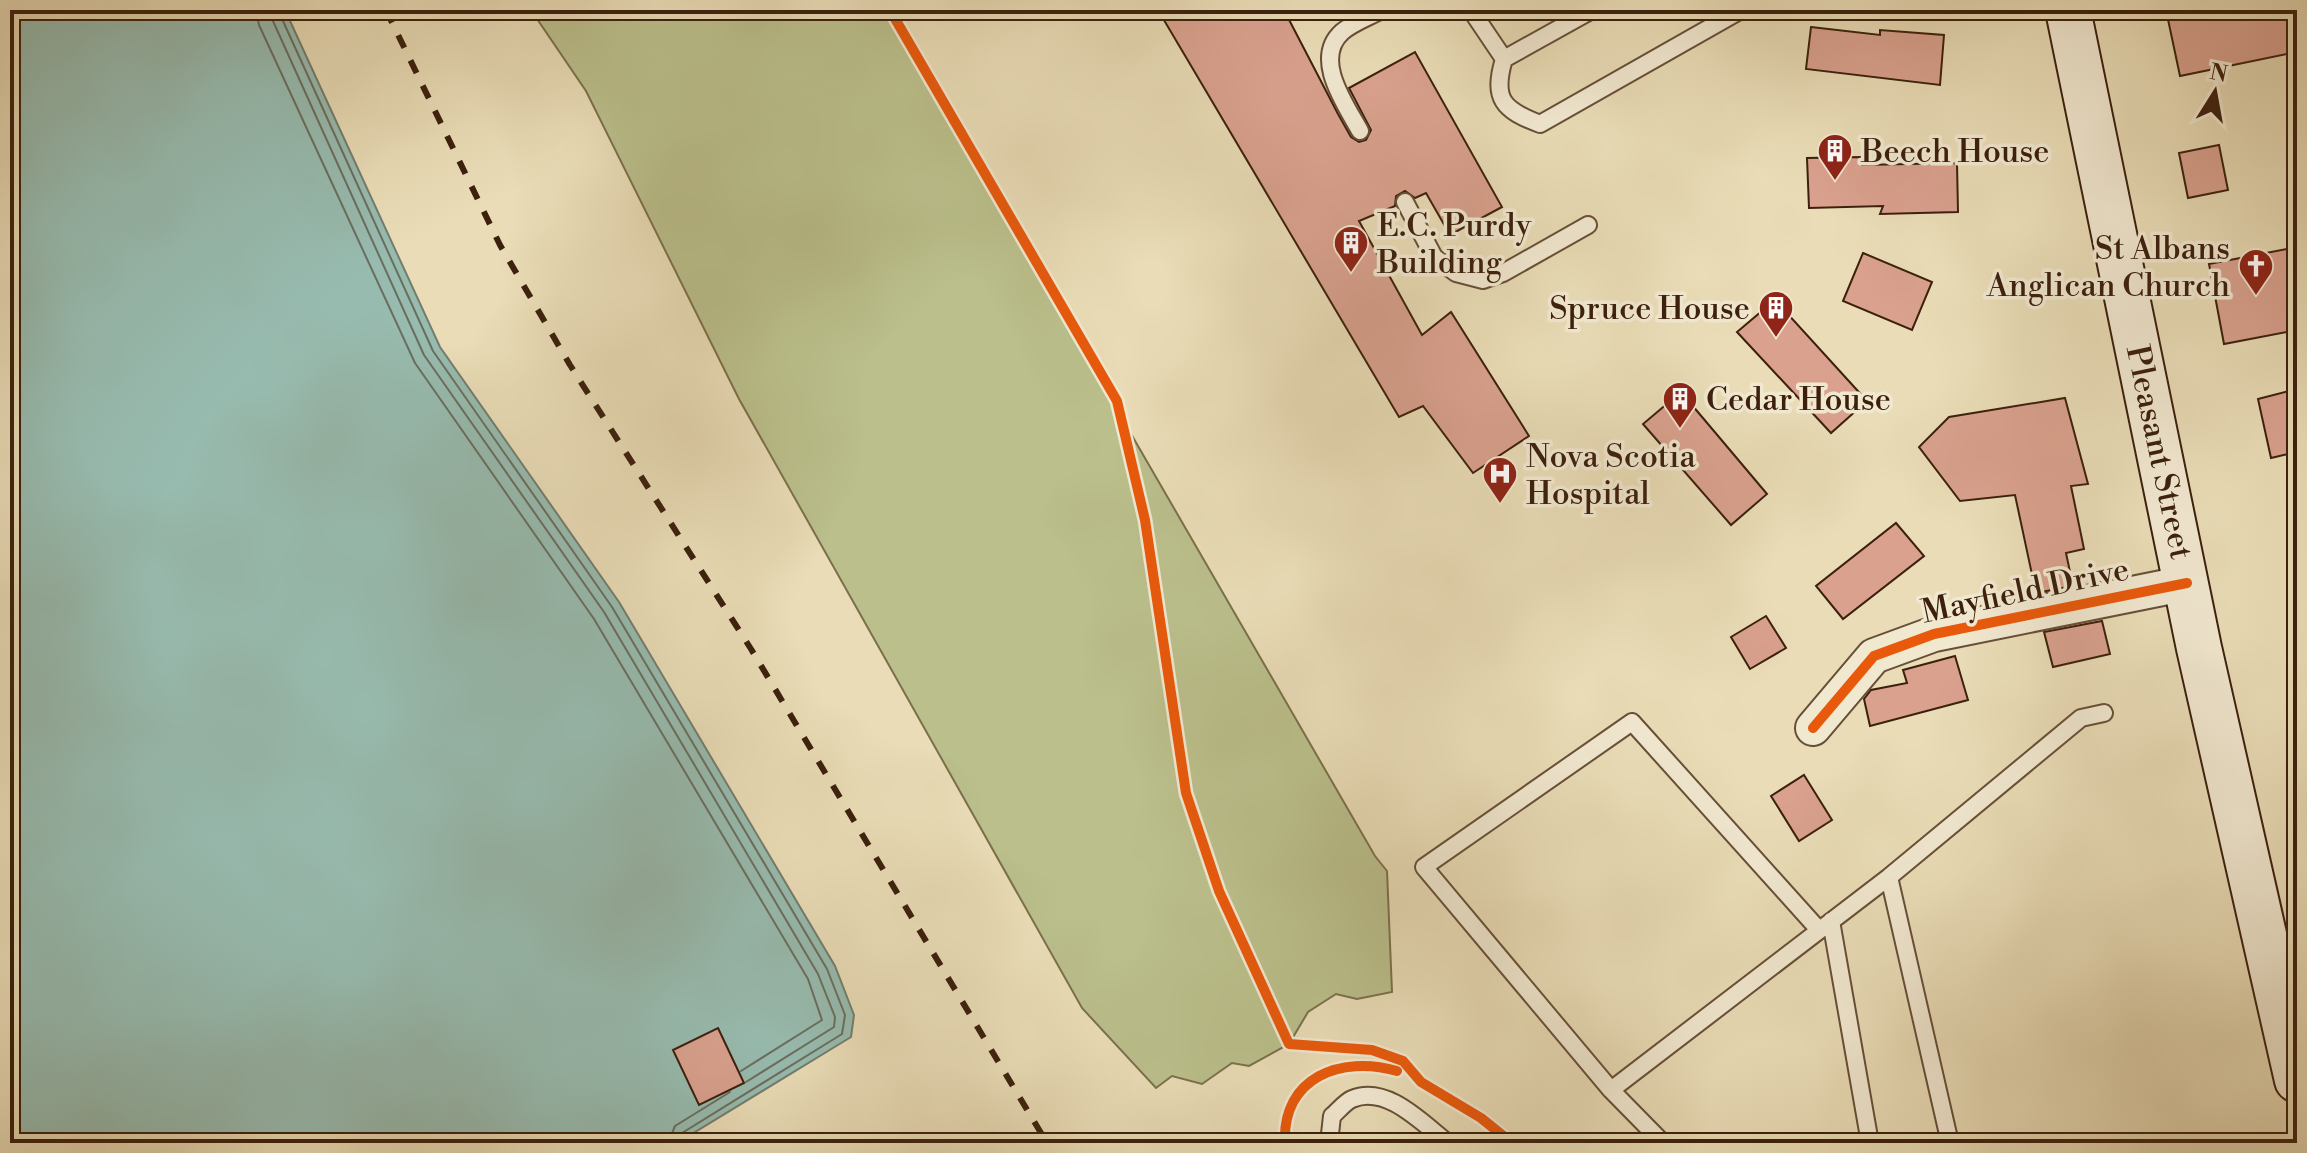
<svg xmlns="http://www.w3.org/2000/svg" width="2307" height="1153" viewBox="0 0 2307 1153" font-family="'Libre Bodoni',serif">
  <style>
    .green { fill: #babf8b; stroke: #7b704c; stroke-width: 2 }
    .water { fill: #97bbaf; stroke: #737d6e; stroke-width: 2 }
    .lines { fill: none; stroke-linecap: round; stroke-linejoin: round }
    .shore { stroke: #6a6e5e; stroke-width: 2 }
    .building { fill: #d9a18e; stroke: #3c200d; stroke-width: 2 }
    .lane-casing { stroke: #674f37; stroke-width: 20 }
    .street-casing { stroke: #674f37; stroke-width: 38 }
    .secondary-casing { stroke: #3c200d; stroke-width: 48 }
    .lane { stroke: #f1e8d0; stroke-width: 16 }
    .street { stroke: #f1e8d0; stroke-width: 34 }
    .secondary { stroke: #f1e8d0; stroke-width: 44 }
    .rail { stroke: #3c200d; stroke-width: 6; stroke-dasharray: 14 14; stroke-linecap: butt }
    .cycleway-casing { stroke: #f1e8d0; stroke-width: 15 }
    .cycleway { stroke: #e8590c; stroke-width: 10 }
    .labels { text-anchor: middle; stroke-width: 7; stroke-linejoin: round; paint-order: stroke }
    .poi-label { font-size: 32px; fill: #3c200d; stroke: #f1e8d0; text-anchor: start }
    .street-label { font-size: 32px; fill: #3c200d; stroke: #f1e8d0 }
  </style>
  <rect width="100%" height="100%" fill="#e9dcb6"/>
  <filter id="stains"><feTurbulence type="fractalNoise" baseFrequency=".0025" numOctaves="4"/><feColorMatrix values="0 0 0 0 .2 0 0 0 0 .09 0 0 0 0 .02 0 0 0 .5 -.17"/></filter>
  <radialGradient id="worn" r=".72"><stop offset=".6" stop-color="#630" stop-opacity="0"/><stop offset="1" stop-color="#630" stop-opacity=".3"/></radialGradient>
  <!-- green -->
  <path class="green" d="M531,10H886L1375,856L1387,871L1392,992L1357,999L1336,994L1308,1012L1289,1044L1249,1066L1232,1063L1202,1084L1172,1076L1156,1088L1082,1008L739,399L586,91Z"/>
  <!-- water -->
  <path class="water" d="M10,10H285L440,347L619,602L835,966L854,1015L851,1037L677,1143H10Z"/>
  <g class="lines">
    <!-- shore -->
    <path class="shore" d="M256,10L259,25L415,363L594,619L808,979L822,1020L741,1071
      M268,10L424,355L604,612L818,974L835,1017L834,1027L746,1082
      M278,10L433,351L612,607L827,969L845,1015L842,1034L682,1133L678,1143
      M668,1143L675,1126L730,1092"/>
  </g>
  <!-- building -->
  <path class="building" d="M1158,10H1284L1338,114L1351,137L1359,142L1366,140L1371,130L1349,88L1415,52L1502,207L1450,235L1426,193L1415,198L1405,191L1396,196L1395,206L1359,221L1422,335L1451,312L1529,436L1473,473L1423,406L1399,417Z
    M2166,10H2297V52L2180,76Z
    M1811,27L1880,35V30L1944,35L1940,85L1806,69Z
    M2219,145L2228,190L2188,198L2179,153Z
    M1862,157V165L1957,163L1958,212L1880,214L1883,206L1809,208L1807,158Z
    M2297,247V330L2224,344L2209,264Z
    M1863,253L1932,282L1912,330L1843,301Z
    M1775,300L1867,401L1831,433L1737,332Z
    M2297,389V452L2271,458L2258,399Z
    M1681,392L1767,494L1731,525L1643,424Z
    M2065,398L2088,484L2071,486L2084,549L2066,553L2073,586L2036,593L2015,495L1960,501L1919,447L1949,417Z
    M1896,523L1924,556L1843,619L1816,586Z
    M1766,616L1786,648L1750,669L1731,637Z
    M2102,621L2110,654L2053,667L2044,632Z
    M1955,656L1968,700L1870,726L1864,699L1871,690L1907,683L1903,670Z
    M1804,775L1832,820L1799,841L1771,796Z
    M718,1028L744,1083L699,1105L673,1050Z"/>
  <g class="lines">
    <defs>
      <path id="lane" d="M1471,10L1504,59C1492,99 1503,110 1540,124L1741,10
        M1504,59L1592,10
        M1360,131C1346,105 1312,59 1342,32C1352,23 1369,17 1381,10
        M1405,202L1434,257L1456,273L1483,280L1503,273L1588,225
        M1889,877L2081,718L2104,713
        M1831,921L1870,1143
        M1611,1090L1889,877L1950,1143
        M1329,1143L1332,1116C1338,1111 1345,1102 1352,1099C1387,1084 1423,1124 1448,1143
        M1663,1143L1611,1090L1424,867L1632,722L1819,930"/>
      <path id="street" d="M1813,728L1874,656L1934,634L2187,583"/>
      <path id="secondary" d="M2068,10L2199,648L2297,1080"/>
    </defs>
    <!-- lane casing -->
    <use href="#lane" class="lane-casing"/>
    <!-- street casing -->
    <use href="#street" class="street-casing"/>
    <!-- secondary casing -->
    <use href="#secondary" class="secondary-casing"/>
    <!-- lane -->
    <use href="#lane" class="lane"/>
    <!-- street -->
    <use href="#street" class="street"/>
    <!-- secondary -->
    <use href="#secondary" class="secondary"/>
    <!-- rail -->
    <path class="rail" d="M386,10L500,245L570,365L751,649L1047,1143"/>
    <defs>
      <path id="cycleway" d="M890,10L1117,401L1145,520L1186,793L1219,891L1289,1044L1372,1050L1403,1061L1421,1082L1481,1118L1512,1143
        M1813,728L1874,656L1934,634L2187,583
        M1285,1143C1282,1077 1341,1055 1397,1071"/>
    </defs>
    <!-- cycleway casing -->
    <use href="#cycleway" class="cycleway-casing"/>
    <!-- cycleway -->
    <use href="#cycleway" class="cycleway"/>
  </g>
  <!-- icons -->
  <defs>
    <symbol id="building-pin" viewBox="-11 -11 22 30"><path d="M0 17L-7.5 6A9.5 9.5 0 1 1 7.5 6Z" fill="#8f2418" stroke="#f1e8d0"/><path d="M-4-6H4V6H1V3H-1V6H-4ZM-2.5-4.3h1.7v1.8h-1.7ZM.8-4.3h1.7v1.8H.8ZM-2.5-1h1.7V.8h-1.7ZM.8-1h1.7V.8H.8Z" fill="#fff"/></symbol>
    <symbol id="church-pin" viewBox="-11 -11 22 30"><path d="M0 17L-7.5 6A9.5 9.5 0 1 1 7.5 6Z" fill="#8f2418" stroke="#f1e8d0"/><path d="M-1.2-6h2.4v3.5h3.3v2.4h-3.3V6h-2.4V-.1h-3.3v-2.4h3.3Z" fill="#fff"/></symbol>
    <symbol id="hospital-pin" viewBox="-11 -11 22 30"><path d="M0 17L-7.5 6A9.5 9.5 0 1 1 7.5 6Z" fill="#8f2418" stroke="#f1e8d0"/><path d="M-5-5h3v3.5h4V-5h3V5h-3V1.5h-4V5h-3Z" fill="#fff"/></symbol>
  </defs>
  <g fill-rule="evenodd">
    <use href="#building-pin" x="1815" y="131" width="40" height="54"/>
    <use href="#building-pin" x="1331" y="223" width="40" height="54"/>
    <use href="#church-pin" x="2236" y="246" width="40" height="54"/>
    <use href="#building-pin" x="1756" y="288" width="40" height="54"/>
    <use href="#building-pin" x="1660" y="379" width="40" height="54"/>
    <use href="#hospital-pin" x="1480" y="454" width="40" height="54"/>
  </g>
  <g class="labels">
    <!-- poi labels -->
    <g class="poi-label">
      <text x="1861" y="162">Beech House</text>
      <text x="1377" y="236">E.C. Purdy<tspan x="1377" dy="37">Building</tspan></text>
      <text x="2230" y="259" text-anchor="end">St Albans<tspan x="2230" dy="37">Anglican Church</tspan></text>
      <text x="1750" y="319" text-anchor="end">Spruce House</text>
      <text x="1706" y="410">Cedar House</text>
      <text x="1526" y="467">Nova Scotia<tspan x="1526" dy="37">Hospital</tspan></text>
    </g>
    <!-- street labels -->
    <g class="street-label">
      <text transform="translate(2160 452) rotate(78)" y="11">Pleasant Street</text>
      <text transform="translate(2025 590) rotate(-12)" y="11">Mayfield Drive</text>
    </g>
  </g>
  <!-- margin -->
  <rect width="2307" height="1153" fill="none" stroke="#e9dcb6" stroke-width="40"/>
  <rect x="12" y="12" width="2283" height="1129" fill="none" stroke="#3c200d" stroke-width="4"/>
  <rect x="20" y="20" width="2267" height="1113" fill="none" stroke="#3c200d" stroke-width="2"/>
  <!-- north arrow -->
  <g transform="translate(2215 92) rotate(11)" stroke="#f1e8d0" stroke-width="6" paint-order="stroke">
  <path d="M0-6L14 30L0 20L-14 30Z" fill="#3c200d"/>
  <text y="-12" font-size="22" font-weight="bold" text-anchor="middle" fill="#3c200d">N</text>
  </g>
  <rect width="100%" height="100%" filter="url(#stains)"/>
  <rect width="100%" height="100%" fill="url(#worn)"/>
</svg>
